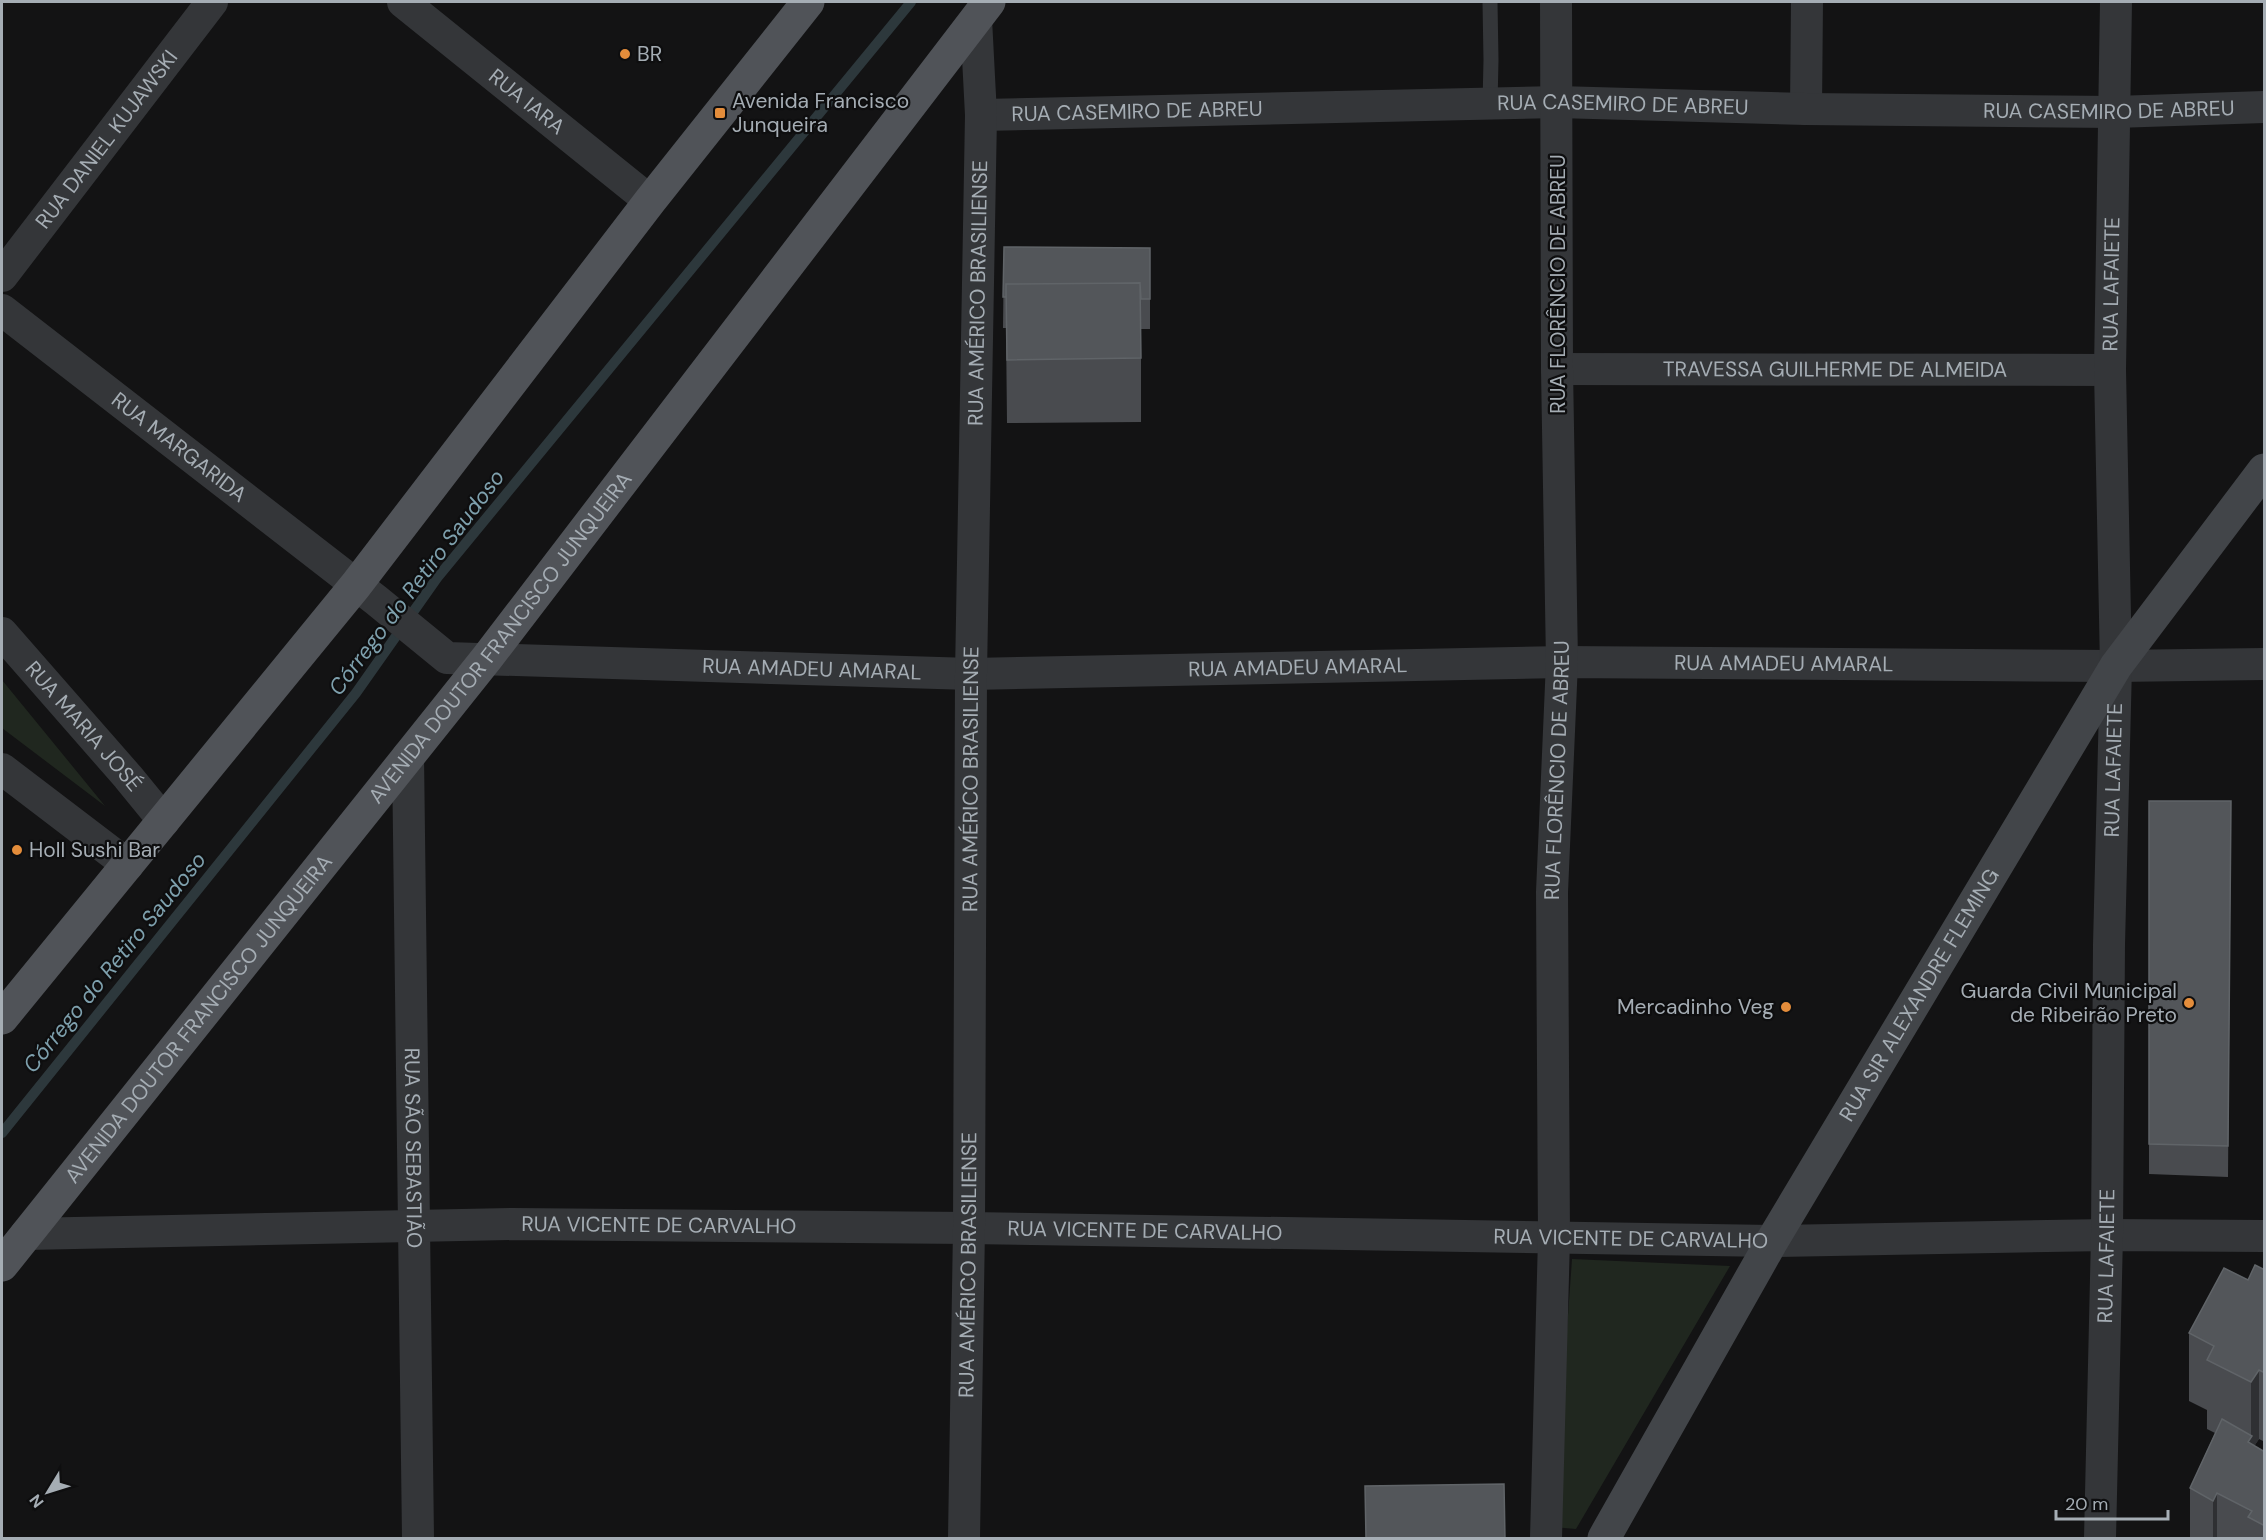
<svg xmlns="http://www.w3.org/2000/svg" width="2266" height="1540" viewBox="0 0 2266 1540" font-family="'DM Sans',sans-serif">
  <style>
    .green { fill: #20271f }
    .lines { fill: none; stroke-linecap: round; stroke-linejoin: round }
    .stream { stroke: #2d383c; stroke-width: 10 }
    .lane { stroke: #343639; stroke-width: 15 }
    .street { stroke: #343639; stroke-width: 32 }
    .secondary { stroke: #424549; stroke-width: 33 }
    .primary { stroke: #505358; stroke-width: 33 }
    .wall { fill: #494b4f }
    .shaded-wall { fill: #2f3033 }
    .building { fill: #53565a; stroke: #606468; stroke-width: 1.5 }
    .poi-dot { fill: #e48d3b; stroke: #0e0e0f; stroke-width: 2 }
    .labels { text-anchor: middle; stroke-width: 4.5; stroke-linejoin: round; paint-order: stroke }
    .poi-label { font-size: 21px; fill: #a5adb4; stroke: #0e0e0f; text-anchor: start }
    .street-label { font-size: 21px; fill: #a5adb4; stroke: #0e0e0f }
    .water-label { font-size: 22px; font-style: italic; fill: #7ea0ad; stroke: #0e0e0f }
  </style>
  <rect width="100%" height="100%" fill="#131314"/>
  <!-- green -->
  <path class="green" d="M2,680L105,806L2,728Z
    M1572,1259L1730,1266L1576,1529L1553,1527Z"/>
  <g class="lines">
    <!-- stream -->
    <path class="stream" d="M2,1133L356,693L437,578L911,2"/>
    <!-- lane -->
    <path class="lane" d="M1490,104L1491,60L1490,2"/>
    <!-- street -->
    <g class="street">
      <path id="s1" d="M403,2L650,201"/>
      <path d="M1806,109L1807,2"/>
      <path id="s2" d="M981,115L1558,102L1806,109L2115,112L2264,107"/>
      <path id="s3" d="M2,276L212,2"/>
      <path id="s4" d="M2,310L376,600L447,658L971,674L1562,662L2116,666L2264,664"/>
      <path id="s5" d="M1557,369L2110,370"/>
      <path id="s6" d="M2,633L128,777L164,821"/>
      <path id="s7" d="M408,756L418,1538"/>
      <path d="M2,769L128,865"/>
      <path id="s8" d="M26,1234L514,1224L969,1228L1772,1241L2107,1235L2264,1236"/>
      <path id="s9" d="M964,1538L969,1228L971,674L981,115L976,19"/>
      <path id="s10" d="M1546,1538L1554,1238L1552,892L1562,662L1557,369L1556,2"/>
      <path id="s11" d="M2100,1538L2107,1235L2109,945L2116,666L2110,370L2116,2"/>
    </g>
    <!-- secondary -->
    <path class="secondary" id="s12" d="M1604,1538L1772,1241L2116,666L2264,470"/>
    <!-- primary -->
    <g class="primary">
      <path d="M2,1018L356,585L650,201L808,2"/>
      <path id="s13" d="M2,1265L487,658L989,2"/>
    </g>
  </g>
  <!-- wall -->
  <path class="wall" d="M1004,247L1150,248V329H1141V422L1007,423L1006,328H1003Z
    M2149,801H2231L2228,1177L2149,1174Z
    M2265,1270V1442L2259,1439L2254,1446L2265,1452V1539H2190V1488L2215,1433L2207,1429V1410L2189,1401V1333Z"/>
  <!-- shaded-wall -->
  <path class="shaded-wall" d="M2259,1370V1439L2252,1450V1504L2248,1511V1442L2251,1437V1382Z
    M2217,1493V1539H2213V1501Z"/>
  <!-- building -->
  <path class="building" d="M1004,247L1150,248V299H1141L1140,283L1006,284V297H1003Z
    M1140,283L1141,358L1007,360L1006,284Z
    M2149,801H2231L2228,1146L2149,1144Z
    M2255,1265L2265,1270V1373L2259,1370L2251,1382L2207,1360L2214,1346L2189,1333L2224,1268L2248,1280Z
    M2222,1419L2252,1436L2248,1442L2265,1452V1526L2248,1517L2252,1511L2217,1493L2213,1501L2190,1488Z
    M1504,1484L1505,1539H1366L1365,1486Z"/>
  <!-- markers -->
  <g class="poi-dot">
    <circle cx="625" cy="54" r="6"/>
    <rect x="714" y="107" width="12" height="12" rx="3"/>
    <circle cx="17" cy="850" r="6"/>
    <circle cx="2189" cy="1003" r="6"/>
    <circle cx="1786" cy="1007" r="6"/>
  </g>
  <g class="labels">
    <!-- poi labels -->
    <g class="poi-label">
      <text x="637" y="61">BR</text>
      <text x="732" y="108">Avenida Francisco<tspan x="732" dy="24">Junqueira</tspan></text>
      <text x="29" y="857">Holl Sushi Bar</text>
      <text x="2177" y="998" text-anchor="end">Guarda Civil Municipal<tspan x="2177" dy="24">de Ribeirão Preto</tspan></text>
      <text x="1774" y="1014" text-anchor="end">Mercadinho Veg</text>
    </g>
    <!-- street labels -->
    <g class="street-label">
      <text dy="7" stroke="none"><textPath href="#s1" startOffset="159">RUA IARA</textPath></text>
      <text dy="7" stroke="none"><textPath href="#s2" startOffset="642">RUA CASEMIRO DE ABREU</textPath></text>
      <text dy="7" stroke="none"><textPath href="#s2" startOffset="1128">RUA CASEMIRO DE ABREU</textPath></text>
      <text dy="7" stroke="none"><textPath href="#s2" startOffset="156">RUA CASEMIRO DE ABREU</textPath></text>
      <text dy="7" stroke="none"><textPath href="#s3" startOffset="172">RUA DANIEL KUJAWSKI</textPath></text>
      <text transform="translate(1558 284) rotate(-90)" y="7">RUA FLORÊNCIO DE ABREU</text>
      <text dy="7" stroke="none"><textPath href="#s11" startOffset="1254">RUA LAFAIETE</textPath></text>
      <text dy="7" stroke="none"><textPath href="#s9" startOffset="1245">RUA AMÉRICO BRASILIENSE</textPath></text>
      <text dy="7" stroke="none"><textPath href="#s5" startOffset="278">TRAVESSA GUILHERME DE ALMEIDA</textPath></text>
      <text dy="7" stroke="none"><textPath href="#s4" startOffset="224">RUA MARGARIDA</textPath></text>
      <text dy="7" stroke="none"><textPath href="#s13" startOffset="801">AVENIDA DOUTOR FRANCISCO JUNQUEIRA</textPath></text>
      <text dy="7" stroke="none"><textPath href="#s4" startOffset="1902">RUA AMADEU AMARAL</textPath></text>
      <text dy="7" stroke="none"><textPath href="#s4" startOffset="1416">RUA AMADEU AMARAL</textPath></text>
      <text dy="7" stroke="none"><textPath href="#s4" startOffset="930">RUA AMADEU AMARAL</textPath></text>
      <text dy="7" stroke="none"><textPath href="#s6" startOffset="124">RUA MARIA JOSÉ</textPath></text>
      <text dy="7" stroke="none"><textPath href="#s10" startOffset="768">RUA FLORÊNCIO DE ABREU</textPath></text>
      <text dy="7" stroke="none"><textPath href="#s11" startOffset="768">RUA LAFAIETE</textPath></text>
      <text dy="7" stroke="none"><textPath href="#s9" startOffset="759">RUA AMÉRICO BRASILIENSE</textPath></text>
      <text dy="7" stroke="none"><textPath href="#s12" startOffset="628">RUA SIR ALEXANDRE FLEMING</textPath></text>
      <text dy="7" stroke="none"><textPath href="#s13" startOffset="315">AVENIDA DOUTOR FRANCISCO JUNQUEIRA</textPath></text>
      <text dy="7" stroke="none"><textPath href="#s7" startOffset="392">RUA SÃO SEBASTIÃO</textPath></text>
      <text dy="7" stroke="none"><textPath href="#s8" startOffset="633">RUA VICENTE DE CARVALHO</textPath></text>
      <text dy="7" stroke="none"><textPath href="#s8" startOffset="1119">RUA VICENTE DE CARVALHO</textPath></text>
      <text dy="7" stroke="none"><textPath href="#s8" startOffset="1605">RUA VICENTE DE CARVALHO</textPath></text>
      <text dy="7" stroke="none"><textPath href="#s11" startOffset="282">RUA LAFAIETE</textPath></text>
      <text dy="7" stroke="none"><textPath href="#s9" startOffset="273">RUA AMÉRICO BRASILIENSE</textPath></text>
    </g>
    <!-- water labels -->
    <g class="water-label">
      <text transform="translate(416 582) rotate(-53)" y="8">Córrego do Retiro Saudoso</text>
      <text transform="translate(114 962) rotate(-51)" y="8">Córrego do Retiro Saudoso</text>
    </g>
  </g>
  <!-- border -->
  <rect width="2266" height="1540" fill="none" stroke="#a5adb4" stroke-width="6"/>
  <!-- north arrow -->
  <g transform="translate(48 1492) rotate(232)" stroke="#0e0e0f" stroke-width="4.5" paint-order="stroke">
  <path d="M0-4.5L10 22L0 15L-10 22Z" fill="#a5adb4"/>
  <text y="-9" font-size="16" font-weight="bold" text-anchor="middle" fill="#a5adb4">N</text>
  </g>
  <!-- scale -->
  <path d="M2056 1510v9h112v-9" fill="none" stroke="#a5adb4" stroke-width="3"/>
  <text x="2065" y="1510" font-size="18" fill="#a5adb4" stroke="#0e0e0f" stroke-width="4.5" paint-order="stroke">20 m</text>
</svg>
